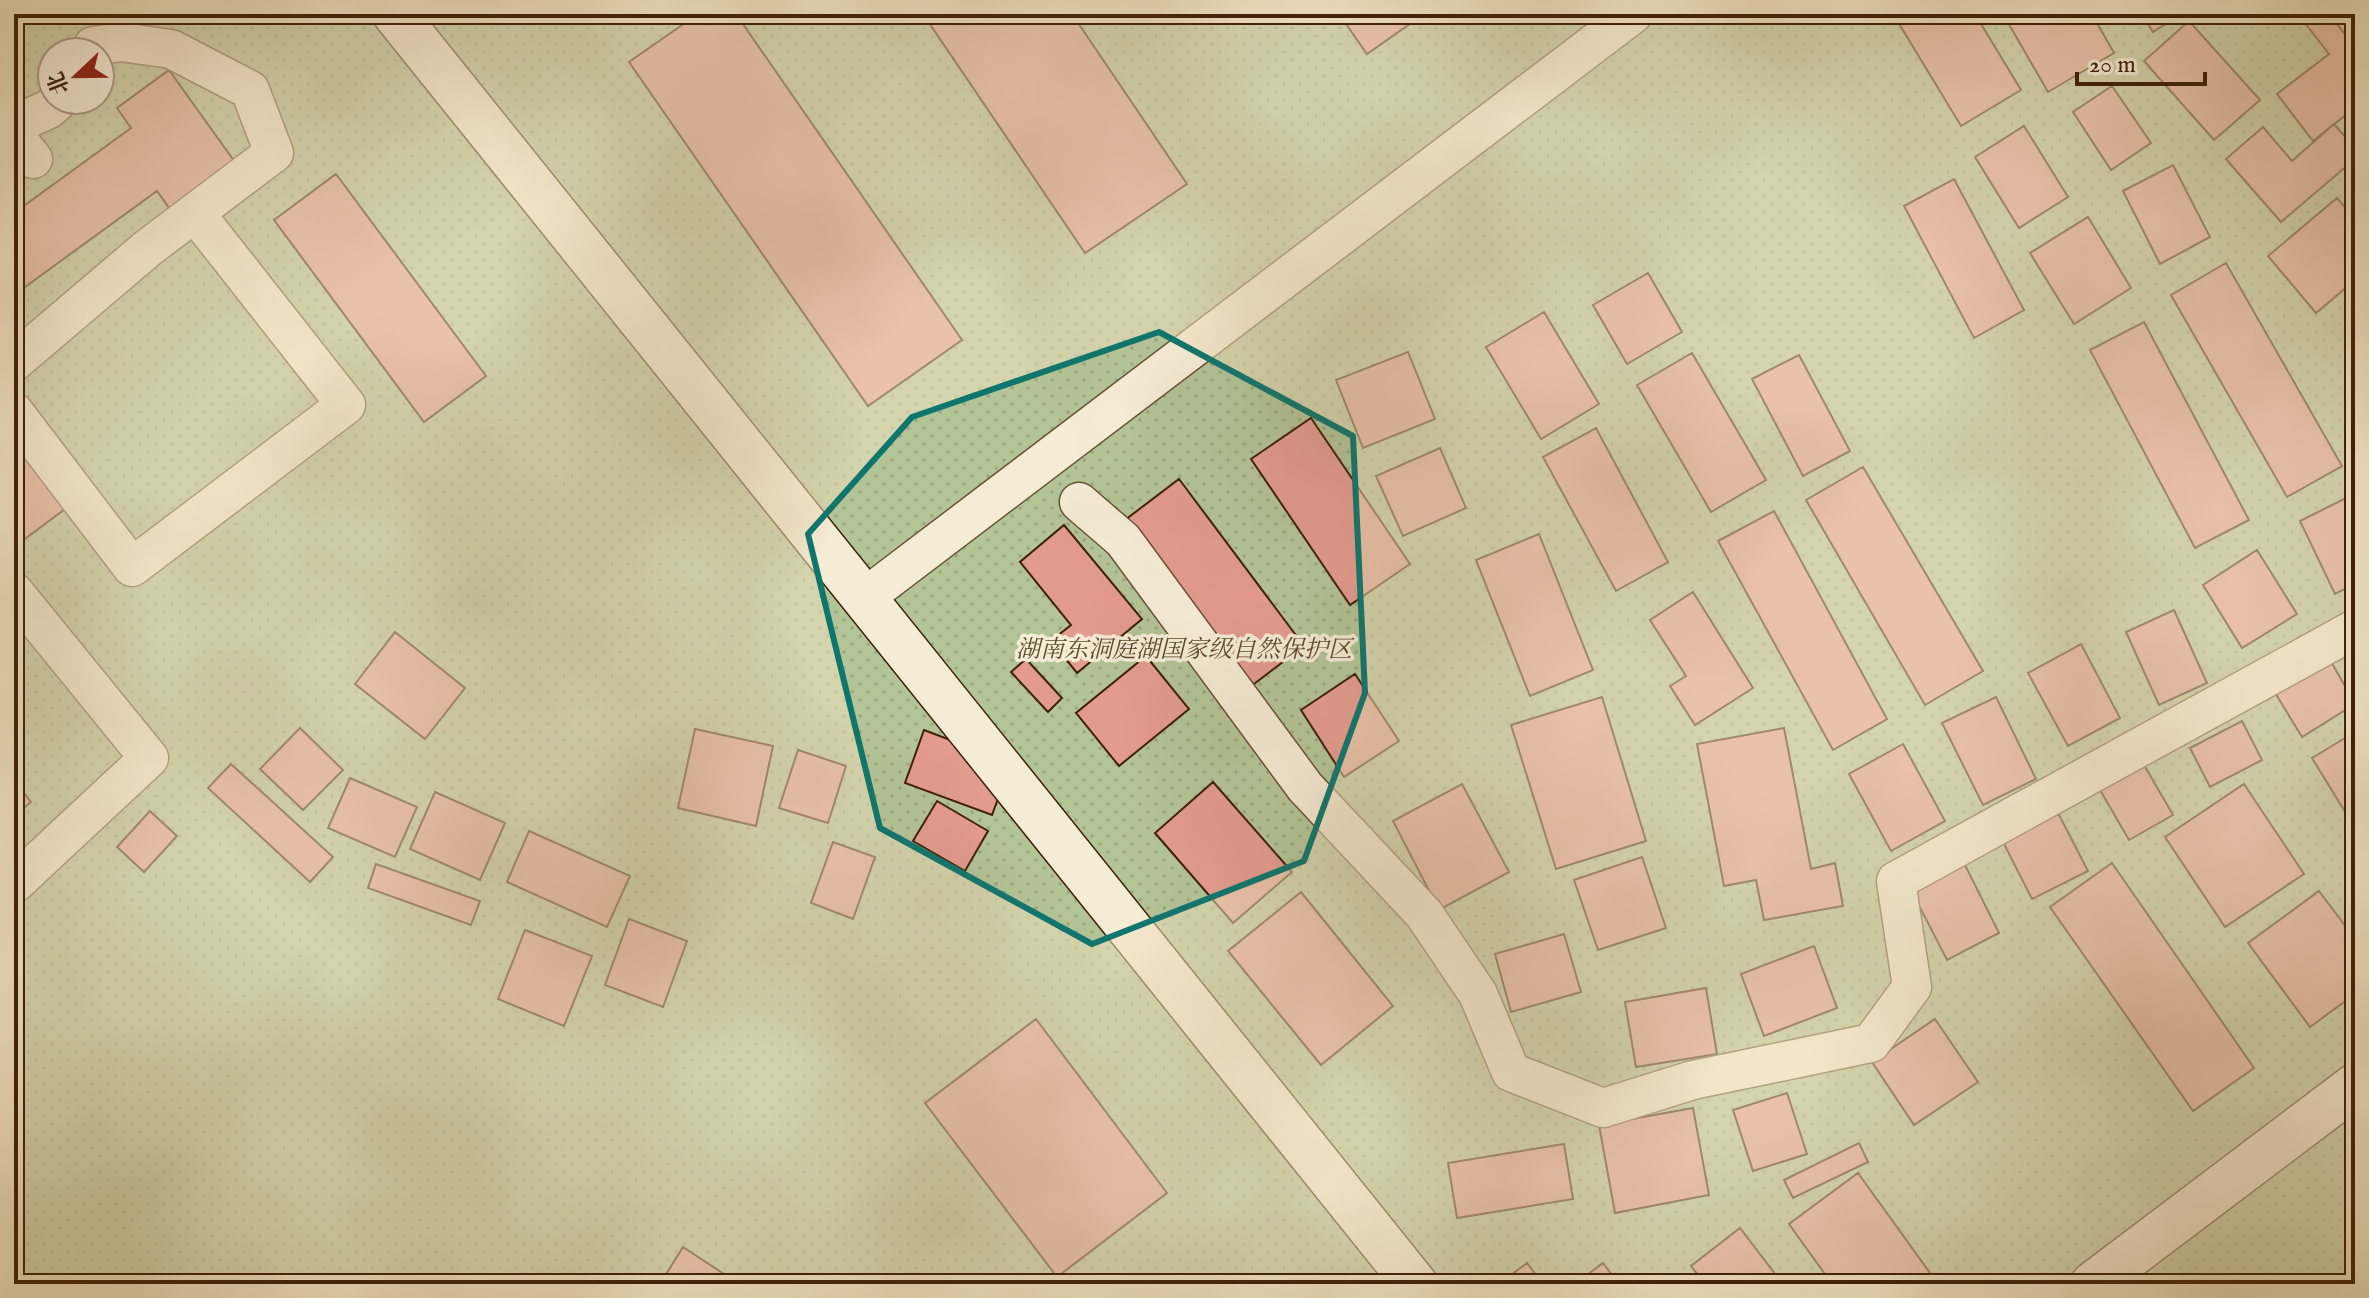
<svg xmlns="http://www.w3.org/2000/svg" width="2369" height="1298" viewBox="0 0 2369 1298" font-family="'IM FELL English','Noto Serif SC',serif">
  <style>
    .park { fill: url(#park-dots); stroke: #797250; stroke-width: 2; fill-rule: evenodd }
    .building { fill: #e39b8f; stroke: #3f2108; stroke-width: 2 }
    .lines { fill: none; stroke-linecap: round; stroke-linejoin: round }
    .street-casing { stroke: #6b5136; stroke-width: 41 }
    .secondary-casing { stroke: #3f2108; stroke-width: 47 }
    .street { stroke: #f5ecd6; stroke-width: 38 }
    .secondary { stroke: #f5ecd6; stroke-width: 44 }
    .marked { fill: none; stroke: #0f766e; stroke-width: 6; stroke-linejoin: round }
    .labels { text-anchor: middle; stroke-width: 7; stroke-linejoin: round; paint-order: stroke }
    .park-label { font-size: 24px; font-style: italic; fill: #5c4a2c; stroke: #f5ecd6 }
  </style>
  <defs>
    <pattern id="park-dots" width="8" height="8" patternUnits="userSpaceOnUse" patternTransform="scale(2)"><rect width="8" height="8" fill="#b3c497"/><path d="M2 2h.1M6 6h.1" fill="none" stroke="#9ba881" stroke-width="1.8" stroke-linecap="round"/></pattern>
  </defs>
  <rect width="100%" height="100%" fill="#efe2c0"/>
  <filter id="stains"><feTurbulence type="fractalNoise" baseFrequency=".0025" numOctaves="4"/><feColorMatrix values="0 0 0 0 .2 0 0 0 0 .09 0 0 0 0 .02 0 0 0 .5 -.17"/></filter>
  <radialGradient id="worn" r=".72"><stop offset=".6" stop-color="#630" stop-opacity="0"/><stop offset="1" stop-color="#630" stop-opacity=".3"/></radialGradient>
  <!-- park -->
  <path class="park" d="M14,14H2355V1284H14ZM52,52H100V100H52Z"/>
  <!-- building -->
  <path class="building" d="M698,14H736L962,340L868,406L629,62Z
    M923,14H1072L1187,184L1085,253Z
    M1339,14H1424L1367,54Z
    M1900,14H1975L2021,90L1961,126L1895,17Z
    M2003,14H2092L2114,53L2048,92Z
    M2142,14H2172L2175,18L2153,32Z
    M2298,14H2329L2355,47V115L2352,110L2313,141L2277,94L2329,54Z
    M2189,21L2260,100L2214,140L2144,61Z
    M169,70L237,165L172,212L157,191L14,295V213L131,128L117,108Z
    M2112,86L2151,143L2111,170L2073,112Z
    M2334,124L2355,148V159L2281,222L2226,159L2263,127L2292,161Z
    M2024,126L2068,197L2019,228L1975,157Z
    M2173,165L2210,237L2160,264L2123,191Z
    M336,174L486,376L424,422L274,220Z
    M1954,179L2024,310L1974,338L1904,206Z
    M2337,198L2355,219V280L2316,313L2268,256Z
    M2088,217L2131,288L2074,324L2030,253Z
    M2226,263L2342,466L2287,497L2171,295Z
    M1648,273L1682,332L1627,364L1593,305Z
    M1544,312L1599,404L1541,439L1486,347Z
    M2144,322L2249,520L2195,548L2090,350Z
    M1408,352L1435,419L1363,448L1336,380Z
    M1692,353L1766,480L1711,512L1637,385Z
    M1799,355L1850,451L1803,476L1752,379Z
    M1311,418L1410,564L1350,605L1251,459Z
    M1596,428L1668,562L1616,591L1543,457Z
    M14,441L65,509L14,547Z
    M1440,448L1466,508L1403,536L1376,476Z
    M1863,467L1983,671L1925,705L1806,500Z
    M1179,479L1304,646L1250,687L1125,520Z
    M2350,496L2355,507V584L2335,594L2300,521Z
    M1774,511L1887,719L1833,750L1718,541Z
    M1064,525L1142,619L1077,673L1051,641L1071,625L1020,562Z
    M1539,534L1593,670L1530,696L1476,560Z
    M2257,550L2297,614L2242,648L2203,585Z
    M1693,592L1753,688L1695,725L1670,686L1686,676L1650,620Z
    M2174,610L2207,683L2159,705L2126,632Z
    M395,632L465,688L425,739L355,684Z
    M2081,644L2120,718L2068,746L2028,673Z
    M1146,656L1189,709L1119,766L1076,713Z
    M2329,658L2355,704L2302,737L2274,691Z
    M1026,659L1062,698L1048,712L1011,672Z
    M1355,674L1399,741L1344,777L1301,710Z
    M1602,697L1646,841L1556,869L1511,725Z
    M1996,697L2036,779L1983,805L1942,723Z
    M2242,721L2262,760L2210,787L2190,748Z
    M300,728L343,770L303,810L260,769Z
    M1784,728L1811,869L1835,863L1843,906L1764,920L1756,880L1724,886L1697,744Z
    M695,729L773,746L756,826L678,808Z
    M924,730L1011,763L992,815L905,783Z
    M2355,732V828L2312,758Z
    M1903,744L1945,821L1891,851L1849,774Z
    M798,750L846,766L828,823L779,808Z
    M2140,758L2173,815L2129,840L2096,783Z
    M231,764L333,857L310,882L208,788Z
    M350,778L417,807L395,857L328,828Z
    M14,780L31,802L14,816Z
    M1213,782L1292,872L1233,923L1155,833Z
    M1462,784L1509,872L1439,910L1393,821Z
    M2244,784L2304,874L2225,927L2165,837Z
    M435,792L505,823L480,880L410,849Z
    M937,801L988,831L965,871L913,841Z
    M2056,809L2088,871L2032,899L2001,838Z
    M150,811L177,836L144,872L117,847Z
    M529,831L630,876L607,927L507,882Z
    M833,842L875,857L853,919L811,903Z
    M1642,857L1666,928L1598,950L1574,880Z
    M2112,863L2254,1068L2193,1111L2050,907Z
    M376,864L480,901L471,925L368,888Z
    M1965,865L1999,933L1947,960L1912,892Z
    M2319,891L2355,939V994L2310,1027L2248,943Z
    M1301,892L1393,1006L1321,1065L1228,951Z
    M629,919L687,941L663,1007L605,985Z
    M525,930L592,956L564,1026L498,999Z
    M1564,934L1581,992L1511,1012L1495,954Z
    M1814,946L1837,1008L1764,1036L1741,974Z
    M1706,988L1717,1054L1636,1067L1625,1002Z
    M1036,1019L1167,1193L1057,1277L925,1103Z
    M1935,1019L1978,1082L1914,1125L1872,1062Z
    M1787,1093L1807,1154L1753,1171L1733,1110Z
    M1693,1108L1709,1195L1615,1213L1599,1125Z
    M1859,1143L1868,1162L1793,1198L1784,1180Z
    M1564,1144L1573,1199L1457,1218L1448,1163Z
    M2355,1172V1189L2347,1178Z
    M1858,1173L1938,1284H1832L1789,1224Z
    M1740,1228L1776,1275L1765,1284H1705L1691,1266Z
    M683,1247L727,1276L722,1284H660Z
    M1527,1263L1543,1284H1499Z
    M1603,1263L1619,1284H1575Z"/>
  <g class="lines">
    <defs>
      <path id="street" d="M14,125L49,109L59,100
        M14,135L33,159
        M14,362L148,248L274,153L250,90L171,49L121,42L93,46
        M14,412L132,567L346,405L195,213
        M1079,502L1123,540L1305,787L1424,914L1478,994L1511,1072L1603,1108L1693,1080L1871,1043L1912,987L1896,881L2355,629
        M14,592L149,758L14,884
        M864,598L1633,14"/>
      <path id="secondary" d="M395,14L1415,1284
        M2093,1284L2355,1086"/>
    </defs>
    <!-- street casing -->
    <use href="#street" class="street-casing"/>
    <!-- secondary casing -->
    <use href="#secondary" class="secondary-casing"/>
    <!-- street -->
    <use href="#street" class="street"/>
    <!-- secondary -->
    <use href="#secondary" class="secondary"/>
  </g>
  <!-- marked area -->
  <path d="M0 0H2369V1298H0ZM1159,332L1353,436L1365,693L1304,861L1092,944L880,828L808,534L912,417Z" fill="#efe2c0" fill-opacity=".55" fill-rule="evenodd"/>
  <path class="marked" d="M1159,332L1353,436L1365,693L1304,861L1092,944L880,828L808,534L912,417Z"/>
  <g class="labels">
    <!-- park labels -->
    <g class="park-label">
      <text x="1184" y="657">湖南东洞庭湖国家级自然保护区</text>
    </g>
  </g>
  <!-- margin -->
  <rect width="2369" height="1298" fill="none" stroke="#efe2c0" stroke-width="48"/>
  <rect x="16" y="16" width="2337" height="1266" fill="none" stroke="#3f2108" stroke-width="4"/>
  <rect x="24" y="24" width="2321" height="1250" fill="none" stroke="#3f2108" stroke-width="2"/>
  <!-- north arrow -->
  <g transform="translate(76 76) rotate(248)"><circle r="38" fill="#f5ecd6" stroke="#ac9b84" stroke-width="2"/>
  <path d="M0-6L14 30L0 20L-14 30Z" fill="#8f2418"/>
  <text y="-12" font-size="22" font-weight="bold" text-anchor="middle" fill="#3f2108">北</text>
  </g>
  <!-- scale -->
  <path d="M2077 72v12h128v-12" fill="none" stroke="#3f2108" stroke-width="4"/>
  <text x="2089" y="72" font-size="24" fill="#3f2108" stroke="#f5ecd6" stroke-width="6" paint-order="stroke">20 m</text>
  <rect width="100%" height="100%" filter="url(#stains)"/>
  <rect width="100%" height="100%" fill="url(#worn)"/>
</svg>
